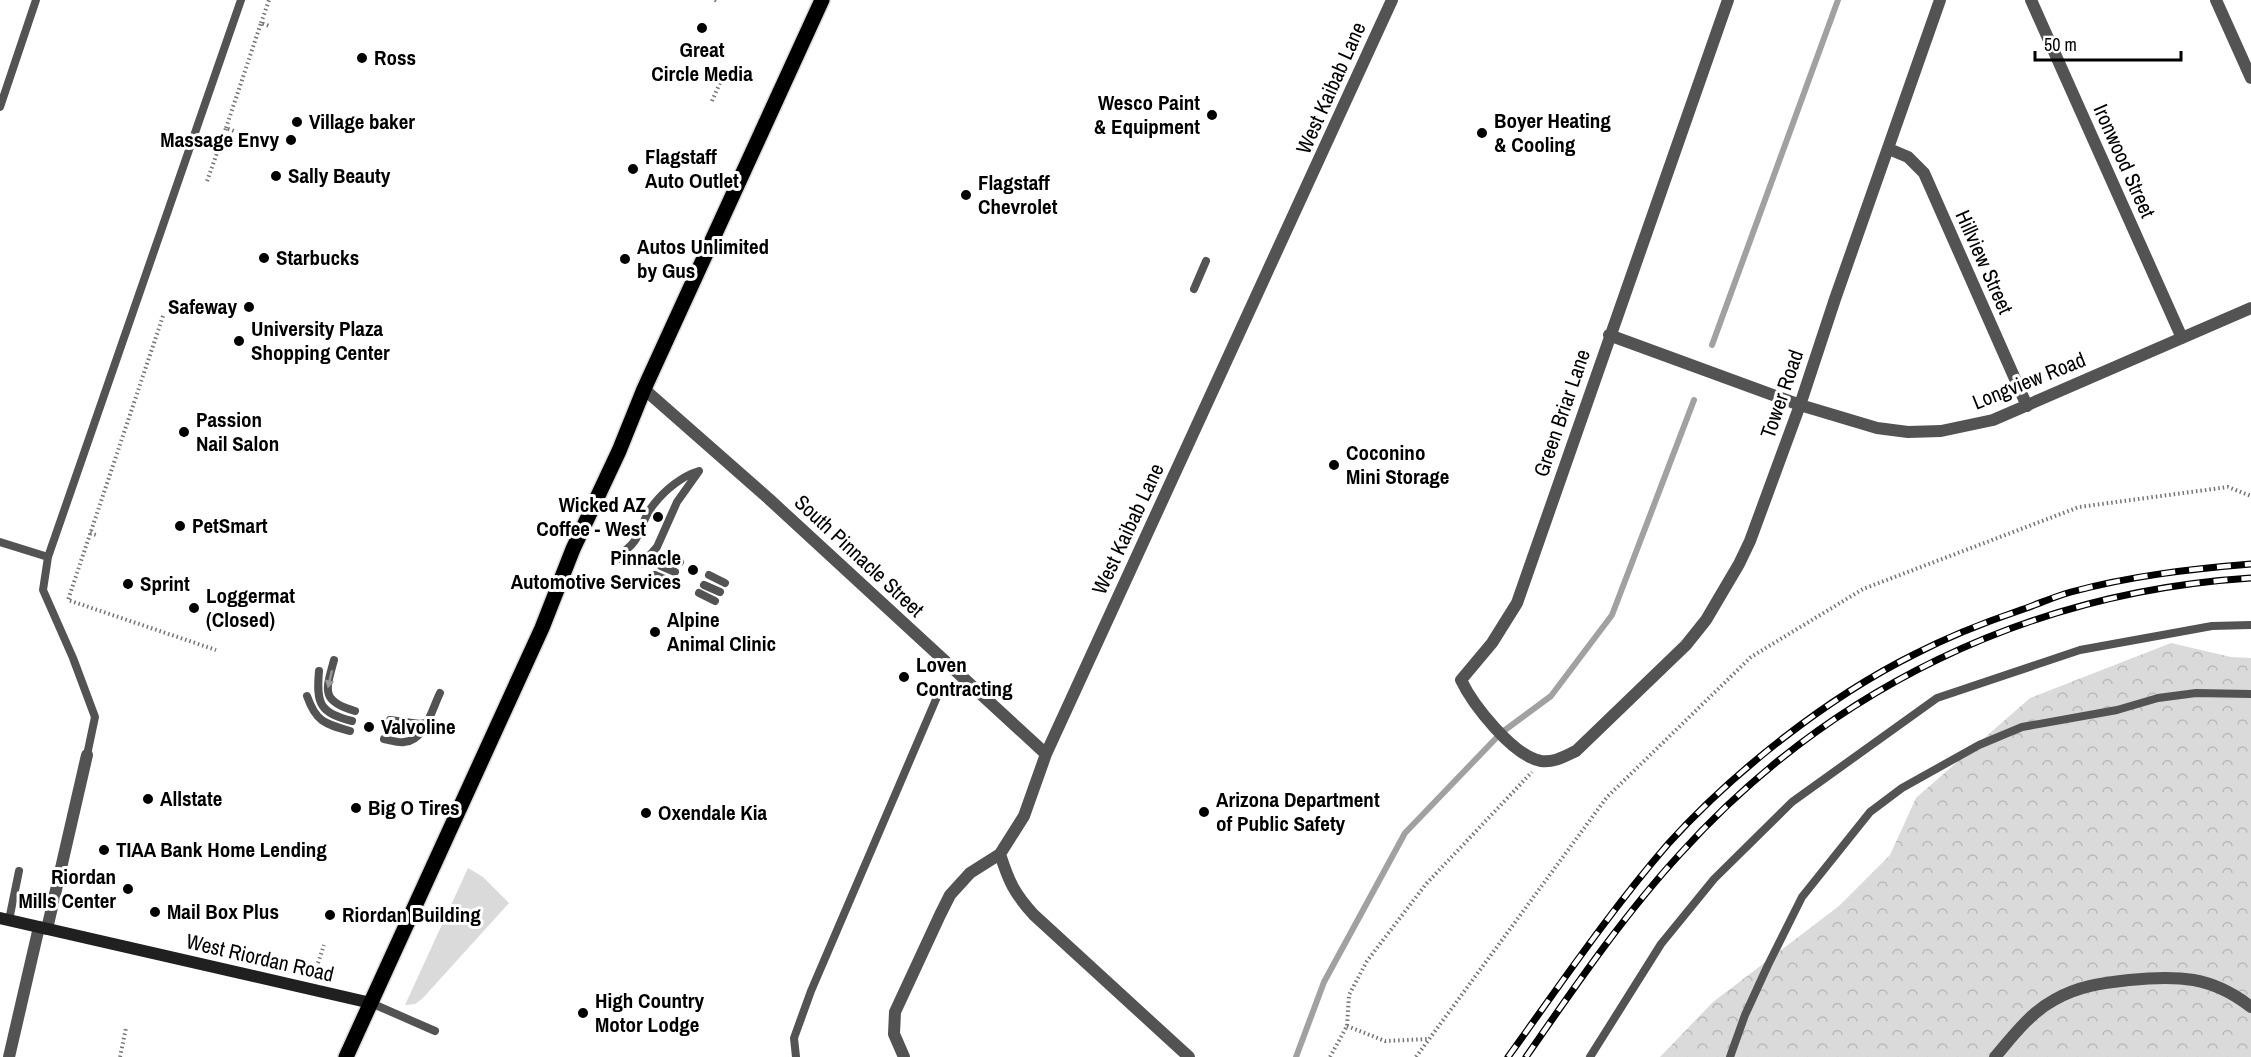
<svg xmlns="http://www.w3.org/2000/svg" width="2251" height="1057" viewBox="0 0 2251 1057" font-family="'Archivo Narrow',sans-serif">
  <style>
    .green { fill: #dadada }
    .forest { fill: url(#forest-crowns) }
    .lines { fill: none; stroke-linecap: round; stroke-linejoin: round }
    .stream { stroke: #a1a1a1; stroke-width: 6 }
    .primary-casing { stroke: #dbdbdb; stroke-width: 18 }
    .path { stroke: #757575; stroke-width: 4; stroke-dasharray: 1.5 3; stroke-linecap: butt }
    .lane { stroke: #535353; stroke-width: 8 }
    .street { stroke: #535353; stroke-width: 12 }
    .secondary { stroke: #202020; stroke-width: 12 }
    .primary { stroke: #000; stroke-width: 15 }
    .rail-casing { stroke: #000; stroke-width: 7 }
    .rail { stroke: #fff; stroke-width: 4.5; stroke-dasharray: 14; stroke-linecap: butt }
    .oneway { fill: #989898 }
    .poi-dot { fill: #000; stroke: #fff; stroke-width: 2 }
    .labels { text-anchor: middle; stroke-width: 6; stroke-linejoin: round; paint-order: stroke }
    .poi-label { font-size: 21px; font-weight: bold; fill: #000; stroke: #fff; text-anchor: start }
    .street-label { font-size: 21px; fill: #000; stroke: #fff }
  </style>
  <defs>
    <pattern id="forest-crowns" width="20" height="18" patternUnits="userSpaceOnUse" patternTransform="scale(1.5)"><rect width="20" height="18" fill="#dadada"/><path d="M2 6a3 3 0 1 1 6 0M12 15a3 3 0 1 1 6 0" fill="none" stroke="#b9b9b9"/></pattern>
  </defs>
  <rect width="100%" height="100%" fill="#fff"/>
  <!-- green -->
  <path class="green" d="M468,868L483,877L509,903L422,999L415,1004L405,1005Z"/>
  <!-- forest -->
  <path class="forest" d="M2171,643L2231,657L2251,658V1057H1660L1713,1002L1839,906L1890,855L1916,798L2030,698Z"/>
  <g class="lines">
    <!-- stream -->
    <path class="stream" d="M1712,345L1838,0
      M1296,1057L1324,982L1405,833L1501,733L1551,696L1612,615L1694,400"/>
    <defs>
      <path id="primary" d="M346,1057L542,628L573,549L619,451L644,389L822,0"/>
    </defs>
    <!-- primary casing -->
    <use href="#primary" class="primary-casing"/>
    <!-- path -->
    <path class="path" d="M715,0L718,2
      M261,23L269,0
      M712,101L723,76
      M226,128L261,23L269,26
      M207,181L226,128L245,135
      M163,316L68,600L216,650
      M90,533L96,535
      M318,963L324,945
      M1347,1026L1385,1041L1429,1039
      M120,1057L126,1028
      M1330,1057L1347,1026L1349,995L1367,961L1426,884L1532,772
      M1416,1057L1607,797L1751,657L1863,589L2079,507L2228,487L2251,496"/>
    <!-- lane -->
    <path class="lane" d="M0,107L36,0
      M1194,289L1206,261
      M699,471L677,502L657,547L642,564L625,562L617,556C646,539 637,524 654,504C665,490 682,476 699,471Z
      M0,542L48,557
      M667,555L680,562
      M661,566L675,572
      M655,575L671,582
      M709,575L725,583
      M704,585L720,592
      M699,593L715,601
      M334,660C326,690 320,701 355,711
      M319,671C316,704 320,713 352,721
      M307,696C316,722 325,724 350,731
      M390,720L420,724L426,723
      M387,729L421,732
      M384,739C390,740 398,743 404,742C425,741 432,709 440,693
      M87,755L95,717L73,658L43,590L48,557L241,0
      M9,920L19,871
      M371,1003L435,1031
      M796,1057L794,1038L811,991L937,697
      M1590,1057L1661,944L1714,879L1792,802L1937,698L2080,650L2212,626L2251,625
      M1730,1057L1745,1015L1768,965L1802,897L1870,812L1902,788L1979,745L2022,727L2117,710L2158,698L2196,693L2251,694"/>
    <!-- street -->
    <path class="street" d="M1728,0L1517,603L1492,643L1461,680C1473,705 1513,756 1541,761C1554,763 1565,756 1576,751L1686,645L1706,620L1739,564L1750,541L1800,405L1835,299L1940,0
      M2031,0L2182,338
      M2216,0L2251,78
      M1889,149L1908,157L1924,173L2027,406
      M1609,335L1800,405L1877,428L1908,432L1941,431L1993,420L2251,308
      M644,389L769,499L1046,754
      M1000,854C1009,882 1014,893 1034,915L1189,1057
      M47,929L87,755
      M9,1057L39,927
      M904,1057L894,1034L895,1012L940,915L950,895L970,873L1000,854L1024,816L1046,754L1392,0
      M1995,1057C2012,1037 2030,1013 2054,1000C2078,986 2102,983 2129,980C2177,975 2212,976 2251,1007"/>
    <!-- secondary -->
    <path class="secondary" d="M0,918L371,1003"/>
    <!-- primary -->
    <use href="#primary" class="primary"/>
    <defs>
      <path id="rail" d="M1508,1057C1560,985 1610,911 1668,844C1733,772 1828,697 1915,654C1948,637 1983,623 2018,611C2036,605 2053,597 2071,592C2130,576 2190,569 2251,564
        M1526,1057C1574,988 1623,916 1680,854C1829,689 2029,592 2251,578"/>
    </defs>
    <!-- rail casing -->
    <use href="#rail" class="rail-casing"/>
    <!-- rail -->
    <use href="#rail" class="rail"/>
  </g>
  <!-- one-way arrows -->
  <defs><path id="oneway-solid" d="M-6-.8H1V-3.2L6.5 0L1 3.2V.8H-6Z" transform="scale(1.5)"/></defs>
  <use class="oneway" href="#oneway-solid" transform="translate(330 679) rotate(103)"/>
  <!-- markers -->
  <g class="poi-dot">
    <circle cx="702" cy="28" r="6"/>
    <circle cx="362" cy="58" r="6"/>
    <circle cx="1212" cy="115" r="6"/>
    <circle cx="297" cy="122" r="6"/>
    <circle cx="1482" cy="133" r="6"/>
    <circle cx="291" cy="140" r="6"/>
    <circle cx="633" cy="169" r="6"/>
    <circle cx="276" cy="176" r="6"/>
    <circle cx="966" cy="195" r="6"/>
    <circle cx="264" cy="258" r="6"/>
    <circle cx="625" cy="259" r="6"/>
    <circle cx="249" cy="307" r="6"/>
    <circle cx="239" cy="341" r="6"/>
    <circle cx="184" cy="432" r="6"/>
    <circle cx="1334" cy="465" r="6"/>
    <circle cx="658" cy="517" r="6"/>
    <circle cx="180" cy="526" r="6"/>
    <circle cx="693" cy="570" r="6"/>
    <circle cx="128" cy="584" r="6"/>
    <circle cx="194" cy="608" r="6"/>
    <circle cx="655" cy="632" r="6"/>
    <circle cx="904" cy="677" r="6"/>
    <circle cx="369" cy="727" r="6"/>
    <circle cx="148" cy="799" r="6"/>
    <circle cx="356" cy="808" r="6"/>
    <circle cx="1204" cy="812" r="6"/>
    <circle cx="646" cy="813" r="6"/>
    <circle cx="104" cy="850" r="6"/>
    <circle cx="128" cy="889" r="6"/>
    <circle cx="155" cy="912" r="6"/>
    <circle cx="330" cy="915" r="6"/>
    <circle cx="583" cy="1013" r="6"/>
  </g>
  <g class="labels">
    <!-- poi labels -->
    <g class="poi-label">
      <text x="702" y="57" text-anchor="middle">Great<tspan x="702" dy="24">Circle Media</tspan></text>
      <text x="374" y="65">Ross</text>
      <text x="1200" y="110" text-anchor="end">Wesco Paint<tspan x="1200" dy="24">&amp; Equipment</tspan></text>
      <text x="1494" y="128">Boyer Heating<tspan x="1494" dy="24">&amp; Cooling</tspan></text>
      <text x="309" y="129">Village baker</text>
      <text x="279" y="147" text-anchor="end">Massage Envy</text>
      <text x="645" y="164">Flagstaff<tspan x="645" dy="24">Auto Outlet</tspan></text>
      <text x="288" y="183">Sally Beauty</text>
      <text x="978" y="190">Flagstaff<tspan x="978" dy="24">Chevrolet</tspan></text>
      <text x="637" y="254">Autos Unlimited<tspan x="637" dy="24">by Gus</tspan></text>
      <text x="276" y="265">Starbucks</text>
      <text x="237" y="314" text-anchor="end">Safeway</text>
      <text x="251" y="336">University Plaza<tspan x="251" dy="24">Shopping Center</tspan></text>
      <text x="196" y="427">Passion<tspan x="196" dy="24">Nail Salon</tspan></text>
      <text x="1346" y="460">Coconino<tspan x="1346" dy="24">Mini Storage</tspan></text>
      <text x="646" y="512" text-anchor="end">Wicked AZ<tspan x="646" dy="24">Coffee - West</tspan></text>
      <text x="192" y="533">PetSmart</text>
      <text x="681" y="565" text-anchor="end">Pinnacle<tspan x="681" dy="24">Automotive Services</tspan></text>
      <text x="140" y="591">Sprint</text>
      <text x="206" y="603">Loggermat<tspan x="206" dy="24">(Closed)</tspan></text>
      <text x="667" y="627">Alpine<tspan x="667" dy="24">Animal Clinic</tspan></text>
      <text x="916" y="672">Loven<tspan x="916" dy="24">Contracting</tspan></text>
      <text x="381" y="734">Valvoline</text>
      <text x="160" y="806">Allstate</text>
      <text x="1216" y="807">Arizona Department<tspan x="1216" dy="24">of Public Safety</tspan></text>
      <text x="368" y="815">Big O Tires</text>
      <text x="658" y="820">Oxendale Kia</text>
      <text x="116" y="857">TIAA Bank Home Lending</text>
      <text x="116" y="884" text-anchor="end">Riordan<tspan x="116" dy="24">Mills Center</tspan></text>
      <text x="167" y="919">Mail Box Plus</text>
      <text x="342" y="922">Riordan Building</text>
      <text x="595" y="1008">High Country<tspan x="595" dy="24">Motor Lodge</tspan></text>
    </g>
    <!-- street labels -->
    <g class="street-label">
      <text transform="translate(1331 88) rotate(-66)" y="7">West Kaibab Lane</text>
      <text transform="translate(2124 161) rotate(66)" y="7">Ironwood Street</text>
      <text transform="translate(1984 262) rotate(66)" y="7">Hillview Street</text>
      <text transform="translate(2029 381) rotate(-22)" y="7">Longview Road</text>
      <text transform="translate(1782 394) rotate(-71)" y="7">Tower Road</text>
      <text transform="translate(1562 413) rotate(-71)" y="7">Green Briar Lane</text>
      <text transform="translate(1128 529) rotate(-65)" y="7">West Kaibab Lane</text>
      <text transform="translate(859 556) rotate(43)" y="7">South Pinnacle Street</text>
      <text transform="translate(260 958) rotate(13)" y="7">West Riordan Road</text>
    </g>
  </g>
  <!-- scale -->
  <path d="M2035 51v9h146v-9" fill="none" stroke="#000000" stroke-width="3"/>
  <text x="2044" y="51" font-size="18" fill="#000000" stroke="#ffffff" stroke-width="4.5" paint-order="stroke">50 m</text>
</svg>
